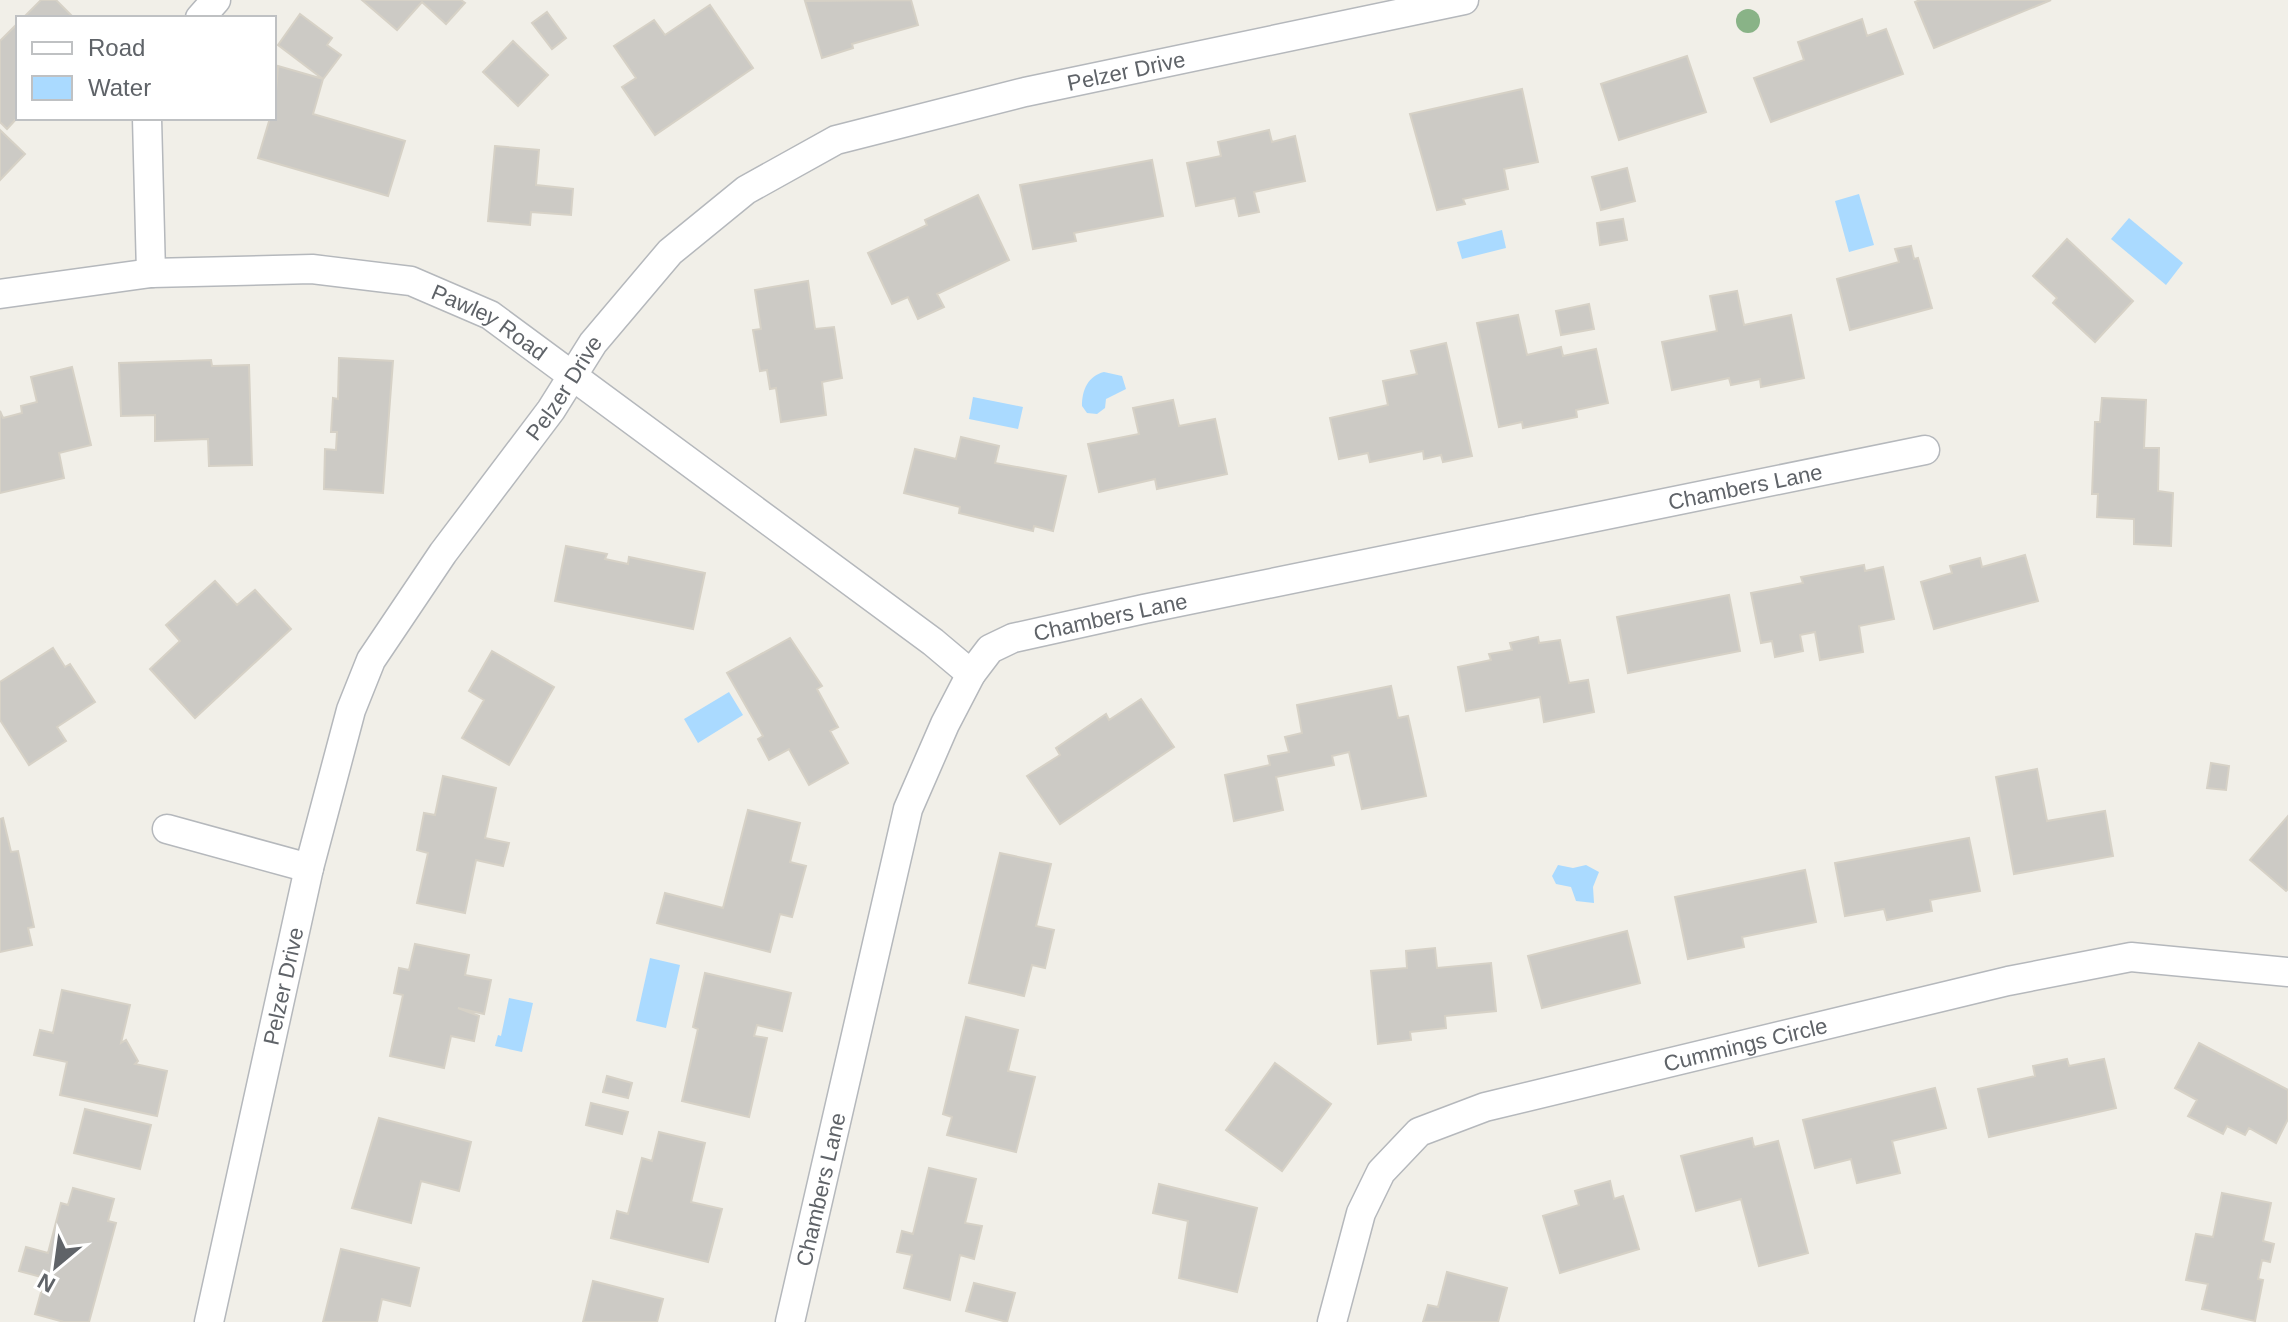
<svg xmlns="http://www.w3.org/2000/svg" width="2288" height="1322" viewBox="0 0 2288 1322" font-family="Arial,sans-serif">
  <style>
    .water { fill: #aadaff }
    .building { fill: #cccac5; stroke: #d6d1c6; stroke-width: 2 }
    .lines { fill: none; stroke-linecap: round; stroke-linejoin: round }
    .street-casing { stroke: #b5b8bc; stroke-width: 31 }
    .street { stroke: #fff; stroke-width: 28 }
    .tree { fill: #89b387 }
    .labels { text-anchor: middle; stroke-width: 7; stroke-linejoin: round; paint-order: stroke }
    .street-label { font-size: 22px; fill: #5f6368; stroke: #fff }
  </style>
  <rect width="100%" height="100%" fill="#f1efe8"/>
  <!-- water -->
  <path class="water" d="M1859,194L1874,245L1849,252L1835,201Z
    M2129,218L2183,263L2166,285L2111,239Z
    M1502,230L1506,248L1462,259L1457,242Z
    M1104,372L1122,376L1126,389L1106,399L1105,408L1097,414L1087,413L1082,406C1082,390 1088,376 1104,372Z
    M973,397L1023,407L1018,429L969,419Z
    M729,692L743,715L698,743L684,719Z
    M1558,865L1573,868L1586,865L1599,872L1593,887L1594,903L1576,901L1571,887L1556,884L1552,876Z
    M650,958L680,965L666,1028L636,1021Z
    M509,998L533,1003L522,1052L495,1046L498,1035L501,1036Z"/>
  <!-- building -->
  <path class="building" d="M41,0H56L74,18H23Z
    M362,0H461L465,3L446,24L422,2L397,30Z
    M911,0L918,25L852,44L853,48L822,58L805,1Z
    M1920,0H2051L1934,48L1915,2Z
    M710,5L753,68L655,135L622,87L636,78L614,46L654,20L665,35Z
    M547,12L566,38L552,49L532,23Z
    M300,14L332,38L327,45L341,55L323,79L278,45Z
    M1862,19L1867,36L1886,29L1903,74L1771,122L1754,78L1804,60L1798,42Z
    M18,23V117L7,129L0,122V41Z
    M513,41L548,75L518,106L483,72Z
    M1687,56L1706,112L1619,140L1601,84Z
    M278,66L323,79L313,114L405,141L388,196L258,158L270,118H274Z
    M1522,89L1538,162L1504,169L1508,189L1463,199L1465,204L1437,210L1410,114Z
    M0,130L25,154L0,180Z
    M1269,130L1272,142L1295,136L1305,181L1254,192L1259,212L1239,216L1235,198L1196,206L1187,163L1221,156L1218,142Z
    M495,146L539,150L536,185L573,189L571,215L531,212L530,225L488,221Z
    M1152,160L1163,216L1074,233L1076,241L1033,249L1020,185Z
    M1627,168L1635,201L1601,210L1592,177Z
    M978,195L1009,260L937,294L944,307L918,319L908,297L892,304L868,253L927,225L925,220Z
    M1623,219L1627,240L1600,245L1597,223Z
    M2067,239L2133,301L2095,342L2053,303L2057,298L2033,276Z
    M1911,246L1914,259L1918,258L1932,308L1850,330L1837,279L1899,262L1895,249Z
    M808,281L815,329L834,327L842,378L822,382L826,415L781,422L776,388L770,389L767,370L760,371L753,330L761,329L755,290Z
    M1737,291L1744,325L1791,315L1804,378L1761,387L1760,379L1731,385L1729,378L1672,390L1662,342L1717,331L1710,296Z
    M1589,304L1594,329L1561,335L1556,311Z
    M1518,315L1527,355L1561,347L1563,356L1596,349L1608,403L1576,410L1577,417L1523,428L1522,422L1499,427L1477,323Z
    M1446,343L1472,456L1443,462L1441,455L1424,459L1423,451L1370,462L1368,453L1339,459L1330,418L1388,405L1383,381L1417,374L1411,351Z
    M339,358L393,361L383,493L324,489L325,449L336,450L337,432H331L333,398L338,399Z
    M211,360L212,366L249,365L252,465L209,466L208,439L155,441V415L121,416L119,363Z
    M72,367L91,445L59,453L64,478L0,493V411L3,418L22,413L21,406L37,402L31,377Z
    M2102,398L2146,400L2144,448H2159L2158,491L2173,493L2171,546L2134,544V519L2097,517L2098,494H2092L2095,422H2100Z
    M1173,400L1179,426L1215,419L1227,474L1157,489L1155,479L1099,492L1088,444L1139,434L1133,408Z
    M961,437L999,446L995,463L1066,476L1053,531L1034,526L1033,531L959,513L960,507L904,493L915,449L956,459Z
    M566,546L607,554L605,559L628,564L629,557L705,573L693,629L555,601Z
    M2025,555L2038,601L1934,629L1921,582L1952,573L1950,566L1980,558L1982,567Z
    M1864,565L1865,571L1883,567L1894,619L1859,626L1863,652L1820,660L1815,632L1800,635L1803,651L1775,657L1772,641L1761,643L1751,593L1803,583L1801,577Z
    M215,581L237,605L255,590L291,629L195,718L150,669L180,641L166,625Z
    M1729,595L1740,651L1628,673L1617,617Z
    M1538,637L1539,643L1560,640L1569,683L1588,680L1594,712L1544,722L1540,697L1466,711L1458,667L1491,660L1489,654L1512,650L1510,643Z
    M790,638L822,686L817,689L838,727L830,731L848,763L809,785L789,749L769,760L758,739L763,736L727,673Z
    M53,648L65,667L70,664L95,702L57,727L66,741L29,765L0,720V682Z
    M492,651L554,687L509,765L462,738L484,700L469,691Z
    M1391,686L1398,718L1408,716L1426,796L1362,809L1349,752L1332,756L1334,765L1276,777L1283,810L1234,821L1225,775L1270,765L1268,756L1289,752L1285,737L1302,733L1297,705Z
    M1141,699L1174,747L1060,824L1027,776L1060,755L1056,748L1106,714L1109,720Z
    M2211,763L2229,766L2226,790L2207,788Z
    M2037,769L2047,821L2105,811L2113,856L2014,874L1996,777Z
    M443,776L496,788L485,838L509,843L503,866L476,860L465,913L417,903L428,853L417,850L424,813L435,815Z
    M748,810L800,823L790,862L806,866L792,917L780,914L770,952L657,923L665,893L723,908Z
    M2288,816V889L2286,891L2250,860Z
    M3,818L11,852L18,851L34,927L28,928L32,945L0,952V819Z
    M1969,838L1980,891L1930,900L1932,911L1887,920L1884,909L1845,916L1835,863Z
    M1000,853L1051,864L1036,926L1054,930L1045,968L1032,965L1024,996L969,983Z
    M1805,870L1816,922L1742,937L1744,947L1688,959L1675,897Z
    M1627,931L1640,983L1542,1008L1528,956Z
    M415,944L469,955L465,975L491,980L484,1014L458,1008L479,1016L474,1041L451,1036L444,1068L390,1056L403,995L394,993L399,968L409,970Z
    M1435,948L1437,968L1491,963L1496,1011L1445,1016L1446,1028L1410,1032L1411,1040L1378,1044L1371,971L1407,968L1406,951Z
    M705,973L791,993L782,1031L757,1025L754,1036L767,1038L749,1117L682,1101L698,1029L693,1027Z
    M62,990L130,1005L121,1043L126,1040L138,1061L135,1064L167,1071L157,1116L60,1095L67,1062L34,1055L40,1030L53,1033Z
    M966,1017L1018,1030L1008,1071L1035,1077L1016,1152L947,1135L952,1117L943,1114Z
    M2199,1043L2288,1090V1119L2276,1143L2249,1128L2245,1135L2227,1126L2223,1134L2188,1116L2197,1100L2175,1088Z
    M2067,1059L2069,1066L2104,1059L2116,1108L1989,1137L1978,1089L2035,1076L2033,1066Z
    M1275,1063L1331,1104L1282,1171L1226,1130Z
    M607,1076L632,1083L628,1098L603,1092Z
    M1935,1088L1946,1128L1892,1141L1900,1173L1857,1183L1851,1159L1815,1168L1803,1120Z
    M591,1103L628,1112L622,1134L586,1125Z
    M85,1109L151,1125L140,1169L74,1153Z
    M379,1118L471,1142L459,1191L421,1181L411,1223L352,1208Z
    M659,1132L705,1143L691,1202L722,1209L708,1262L611,1238L617,1211L628,1214L642,1158L652,1161Z
    M1752,1138L1754,1147L1778,1141L1808,1253L1759,1266L1741,1199L1696,1211L1681,1156Z
    M929,1168L976,1179L965,1223L982,1226L974,1259L960,1255L950,1300L904,1288L912,1255L897,1252L902,1231L913,1234Z
    M1610,1181L1614,1199L1623,1196L1639,1249L1560,1273L1543,1216L1579,1205L1575,1191Z
    M1159,1184L1257,1208L1237,1292L1179,1278L1188,1221L1153,1213Z
    M73,1188L114,1199L108,1221L116,1223L89,1322H64L35,1314L45,1278L19,1271L26,1247L48,1253L61,1203L68,1205Z
    M2222,1193L2271,1203L2263,1241L2274,1244L2270,1262L2262,1260L2258,1279L2263,1280L2255,1321L2202,1309L2208,1284L2186,1280L2196,1234L2213,1237Z
    M341,1249L419,1268L410,1306L382,1299L377,1322H323Z
    M1447,1272L1507,1288L1498,1322H1423L1428,1305L1438,1307Z
    M593,1281L663,1299L657,1322H583Z
    M974,1283L1015,1293L1007,1322L966,1311Z"/>
  <g class="lines">
    <defs>
      <g id="street">
        <path d="M200,18L216,0"/>
        <path d="M147,118L151,273"/>
        <path id="s1" d="M0,294L151,273L312,269L411,281L490,315L933,642L971,674"/>
        <path d="M167,829L309,868"/>
        <path id="s2" d="M209,1322L309,868L351,710L371,660L443,553L551,410L593,343L670,252L746,190L836,140L1025,92L1464,0"/>
        <path id="s3" d="M790,1322L908,809L945,724L971,674L990,649L1013,638L1144,609L1925,450"/>
        <path id="s4" d="M1332,1322L1361,1213L1381,1172L1419,1132L1485,1107L2008,981L2131,957L2288,972"/>
      </g>
    </defs>
    <!-- street casing -->
    <use href="#street" class="street-casing"/>
    <!-- street -->
    <use href="#street" class="street"/>
  </g>
  <!-- trees -->
  <circle class="tree" cx="1748" cy="21" r="12"/>
  <g class="labels">
    <!-- street labels -->
    <g class="street-label">
      <text dy="8" stroke="none"><textPath href="#s2" startOffset="1688">Pelzer Drive</textPath></text>
      <text dy="8" stroke="none"><textPath href="#s1" startOffset="502">Pawley Road</textPath></text>
      <text dy="8" stroke="none"><textPath href="#s2" startOffset="1016">Pelzer Drive</textPath></text>
      <text dy="8" stroke="none"><textPath href="#s3" startOffset="1480">Chambers Lane</textPath></text>
      <text dy="8" stroke="none"><textPath href="#s3" startOffset="832">Chambers Lane</textPath></text>
      <text dy="8" stroke="none"><textPath href="#s2" startOffset="344">Pelzer Drive</textPath></text>
      <text dy="8" stroke="none"><textPath href="#s4" startOffset="552">Cummings Circle</textPath></text>
      <text dy="8" stroke="none"><textPath href="#s3" startOffset="136">Chambers Lane</textPath></text>
    </g>
  </g>
  <!-- legend -->
  <rect x="16" y="16" width="260" height="104" fill="#ffffff" stroke="#bfc1c3" stroke-width="2"/>
  <rect x="32" y="42" width="40" height="12" fill="#ffffff" stroke="#bfc1c3" stroke-width="2"/>
  <text x="88" y="56" font-size="24" fill="#5f6368">Road</text>
  <rect x="32" y="76" width="40" height="24" fill="#aadaff" stroke="#bfc1c3" stroke-width="2"/>
  <text x="88" y="96" font-size="24" fill="#5f6368">Water</text>
  <!-- north arrow -->
  <g transform="translate(56 1266) rotate(209)" stroke="#ffffff" stroke-width="6" paint-order="stroke">
  <path d="M0-6L14 30L0 20L-14 30Z" fill="#5f6368"/>
  <text y="-12" font-size="22" font-weight="bold" text-anchor="middle" fill="#5f6368">N</text>
  </g>
</svg>
